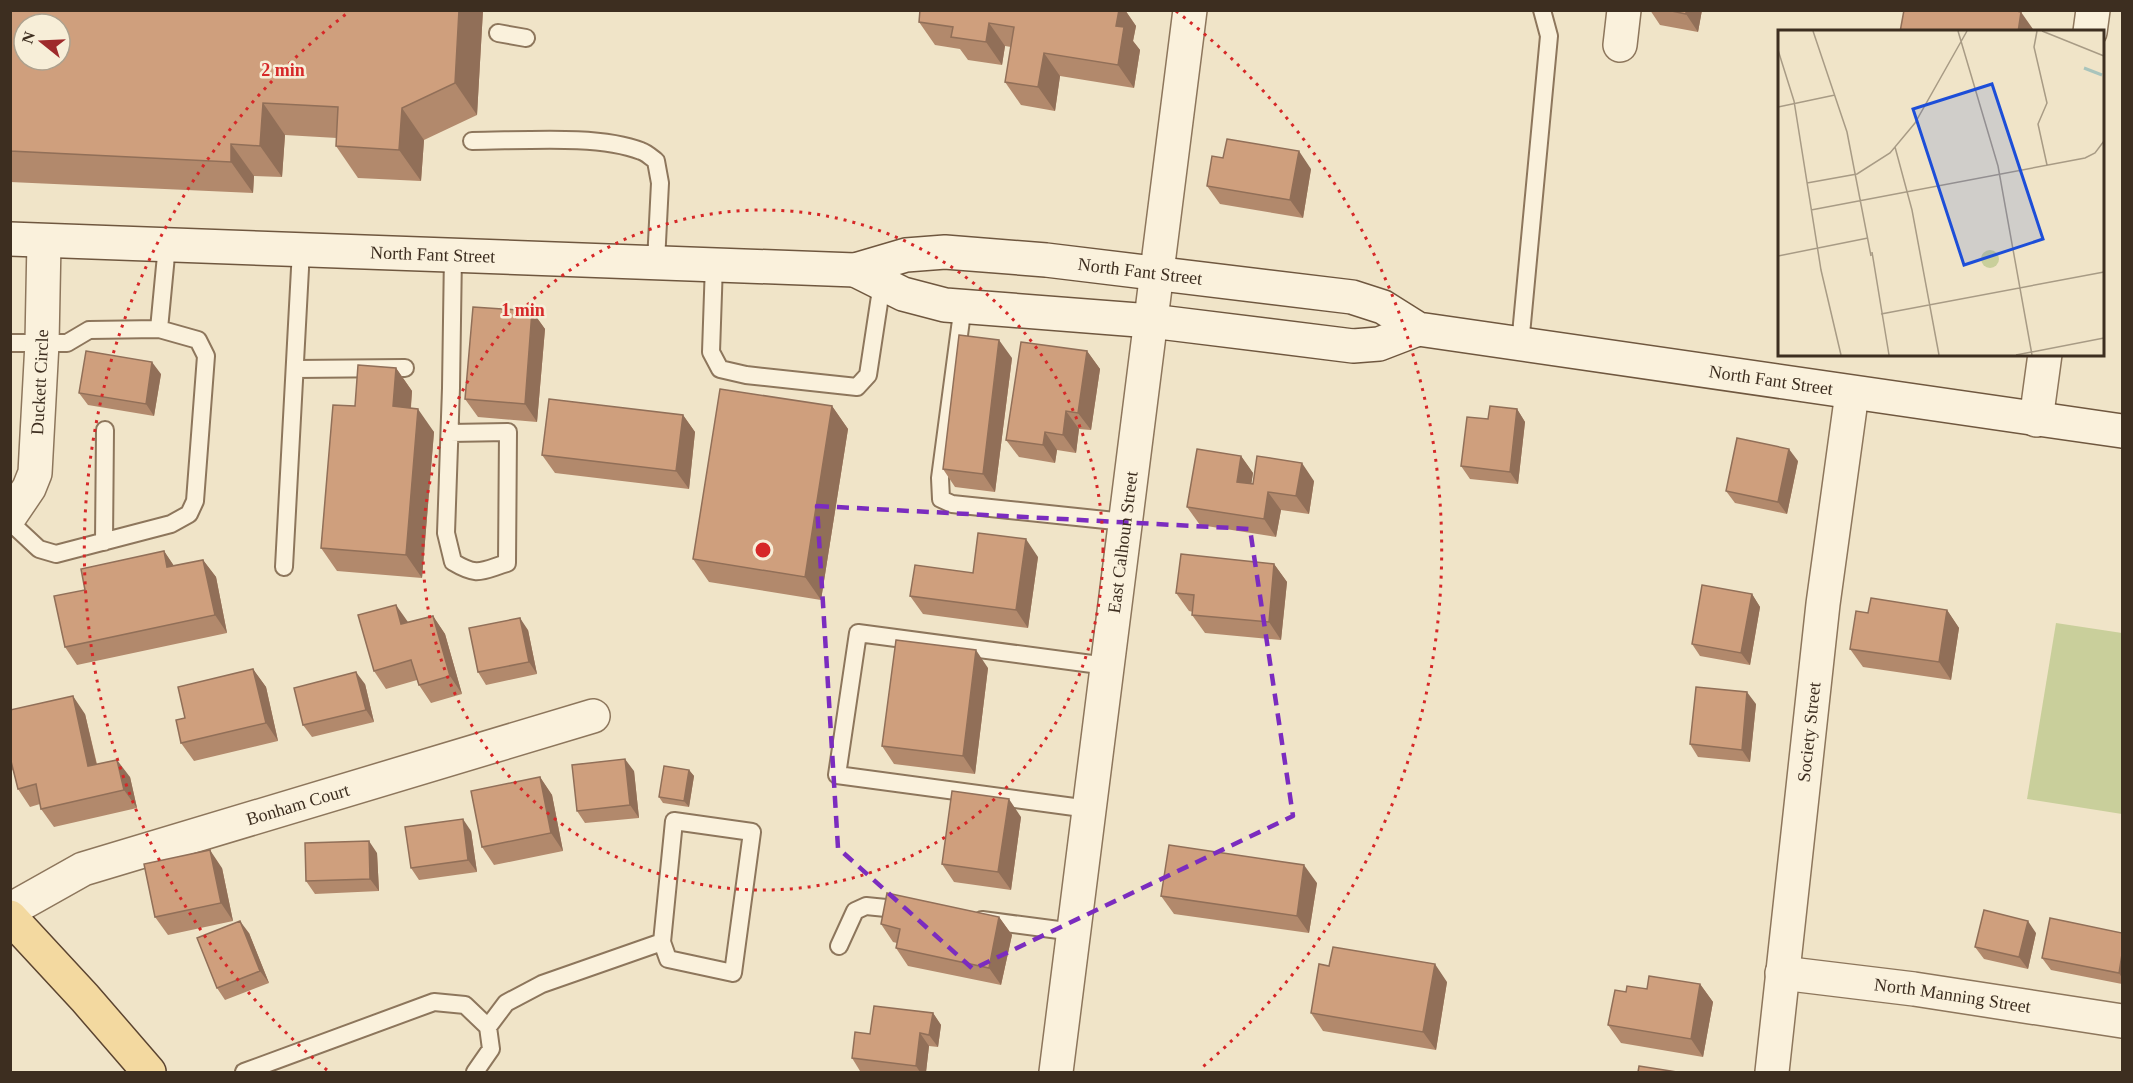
<svg xmlns="http://www.w3.org/2000/svg" width="2133" height="1083" viewBox="0 0 2133 1083" font-family="Georgia,serif">
  <style>
    .green { fill: #c9cf9b }
    .lines { fill: none; stroke-linecap: round; stroke-linejoin: round }
    .service-casing { stroke: #8d765c; stroke-width: 20 }
    .minor-casing { stroke: #8d765c; stroke-width: 36 }
    .tertiary-casing { stroke: #8d765c; stroke-width: 36 }
    .secondary-casing { stroke: #6f573f; stroke-width: 36 }
    .primary-casing { stroke: #5b4430; stroke-width: 36 }
    .service { stroke: #faf1dc; stroke-width: 16 }
    .minor { stroke: #faf1dc; stroke-width: 33 }
    .tertiary { stroke: #faf1dc; stroke-width: 33 }
    .secondary { stroke: #faf1dc; stroke-width: 33 }
    .primary { stroke: #f3d9a0; stroke-width: 33 }
    .wall { fill: #b2896c }
    .shaded-wall { fill: #916f58 }
    .building { fill: #cf9f7d; stroke: #916f58; stroke-width: 1.5; fill-rule: evenodd }
    .marked { fill: none; stroke: #7b2cbf; stroke-width: 4.5; stroke-dasharray: 12 8; stroke-linejoin: round }
    .ring { fill: none; stroke: #d62828; stroke-width: 3; stroke-dasharray: 3 6 }
    .labels { text-anchor: middle; stroke-width: 5; stroke-linejoin: round; paint-order: stroke }
    .street-label { font-size: 18px; fill: #3d2e20; stroke: #f7eed8 }
    .inset-river { fill: none; stroke: #a9c4bc; stroke-width: 3 }
    .inset-road { fill: none; stroke: #a89b85; stroke-width: 1.5 }
    .view { fill: #1d4ed8; fill-opacity: 0.15; stroke: #1d4ed8; stroke-width: 3 }
    .inset-edge { fill: none; stroke: #3d2e20; stroke-width: 3 }
    .centre { fill: #d62828; stroke: #f7eed8; stroke-width: 3 }
    .ring-label { font-size: 18px; text-anchor: middle; font-weight: bold; fill: #d62828; stroke: #f7eed8; stroke-width: 5; stroke-linejoin: round; paint-order: stroke }
  </style>
  <rect width="100%" height="100%" fill="#f0e4c8"/>
  <!-- green -->
  <path class="green" d="M2056,623L2122,633V814L2027,799Z"/>
  <g class="lines">
    <defs>
      <path id="service" d="M498,33L526,38
        M472,141C518,141 599,134 641,151C647,153 652,158 656,161L660,183L656,262
        M714,264L711,352L720,369L746,375L857,387L868,375L882,283
        M963,305L940,478L941,499L952,504L1125,522
        M10,343H67L89,330L159,329
        M1520,345L1549,36L1542,10
        M296,369L405,368
        M450,433L508,432L507,563C481,571 478,577 453,562L446,533L451,388L453,254
        M10,522L39,549L56,554L171,524L189,514L195,501L206,356L198,340L159,329L167,245
        M104,542L105,430
        M284,567L301,250
        M1089,809L837,775L858,633L1107,666
        M982,920L1074,932
        M839,946L855,911L866,906L906,910
        M488,1027L506,1003L542,984L662,942L674,821L752,832L733,973L668,959L662,942
        M244,1072L434,1002L465,1005L488,1027L491,1049L475,1072"/>
      <g id="minor">
        <path d="M2090,32L2093,10"/>
        <path d="M1620,45L1624,10"/>
        <path d="M2036,420L2045,354"/>
        <path id="s1" d="M10,516L29,488L35,473L42,343L44,241"/>
        <path id="s2" d="M10,910L83,869L593,716"/>
        <path id="s3" d="M1782,973L1914,989L2122,1021"/>
        <path id="s4" d="M1772,1072L1823,604L1852,393"/>
      </g>
      <g id="tertiary">
        <path id="s5" d="M1056,1072L1190,10"/>
      </g>
      <g id="secondary">
        <path id="s6" d="M10,239L855,270L906,255L945,252L1046,260L1352,297L1383,307L1418,329L2122,431"/>
        <path d="M855,270L903,294L945,305L1151,321L1353,346L1379,344L1418,329"/>
      </g>
      <path id="primary" d="M10,917L85,998L149,1072"/>
    </defs>
    <!-- service casing -->
    <use href="#service" class="service-casing"/>
    <!-- minor casing -->
    <use href="#minor" class="minor-casing"/>
    <!-- tertiary casing -->
    <use href="#tertiary" class="tertiary-casing"/>
    <!-- secondary casing -->
    <use href="#secondary" class="secondary-casing"/>
    <!-- primary casing -->
    <use href="#primary" class="primary-casing"/>
    <!-- service -->
    <use href="#service" class="service"/>
    <!-- minor -->
    <use href="#minor" class="minor"/>
    <!-- tertiary -->
    <use href="#tertiary" class="tertiary"/>
    <!-- secondary -->
    <use href="#secondary" class="secondary"/>
    <!-- primary -->
    <use href="#primary" class="primary"/>
  </g>
  <!-- wall -->
  <path class="wall" d="M10,10H483L477,115L424,140L421,181L358,178L336,146L337,138L285,135L282,177L254,176L253,193L10,182Z
    M919,10H1125L1136,26L1133,41L1140,50L1134,88L1060,76L1055,111L1021,105L1005,82L1011,47L1005,46L1002,65L968,60L960,49L935,45L919,22L920,12Z
    M1650,10H1702L1698,32L1660,25Z
    M1311,169L1303,218L1220,204L1207,186Z
    M532,311L545,329L537,422L478,417L465,399Z
    M1087,351L1100,369L1091,430L1079,429L1076,453L1057,450L1055,463L1019,457L1006,440Z
    M1012,358L995,492L955,487L943,469Z
    M396,368L412,391L411,408L434,432L422,578L337,571L321,548L355,406Z
    M161,374L154,416L88,405L79,393Z
    M832,406L848,429L821,600L709,582L693,559Z
    M1517,409L1525,422L1518,484L1470,479L1461,466L1488,419Z
    M683,415L695,432L689,489L555,473L542,455Z
    M1241,456L1253,473L1251,484L1314,481L1309,514L1281,510L1276,537L1200,525L1187,507Z
    M1798,461L1787,514L1735,503L1726,491Z
    M164,551L174,566L203,560L216,577L227,633L77,665L65,647L85,590Z
    M1038,557L1028,628L923,614L910,596L973,573Z
    M1274,564L1287,582L1281,640L1205,633L1192,615L1193,612L1189,611L1176,593Z
    M1752,594L1760,607L1750,665L1700,656L1692,644Z
    M1947,610L1959,628L1951,680L1863,667L1850,649L1868,613Z
    M433,616L445,634L462,694L431,703L419,685L417,680L386,689L374,671L408,622Z
    M528,630L537,674L486,685L478,672Z
    M988,668L975,774L894,764L882,746Z
    M253,669L266,687L278,741L194,761L181,743L185,718Z
    M365,684L374,722L312,737L303,725Z
    M1756,704L1750,762L1698,757L1690,744Z
    M10,710L85,714L97,764L130,777L137,808L54,827L41,809L40,804L30,807L18,789L13,770L10,771Z
    M689,770L694,776L689,807L663,803L659,797Z
    M634,771L639,818L585,823L577,811Z
    M540,777L552,795L563,851L494,865L482,847Z
    M1021,817L1011,890L954,882L942,864Z
    M471,831L477,872L419,880L411,868Z
    M377,853L379,891L315,894L306,881Z
    M222,868L233,921L168,935L155,917Z
    M1317,883L1309,933L1174,914L1161,896Z
    M999,917L1012,935L1001,985L908,966L896,948L897,943L893,942L881,924Z
    M249,933L269,983L225,1000L217,988Z
    M2036,933L2028,969L1984,959L1975,947Z
    M2122,933V984L2051,970L2042,958Z
    M1447,982L1436,1050L1323,1031L1311,1013Z
    M1700,984L1713,1002L1703,1057L1621,1043L1608,1025L1647,989Z
    M933,1013L941,1025L938,1047L929,1046L926,1072H876L860,1071L852,1058L870,1034Z"/>
  <!-- shaded-wall -->
  <path class="shaded-wall" d="M459,10H483L477,115L455,83Z
    M1112,10H1125L1136,26L1133,41L1140,50L1134,88L1118,65Z
    M1686,10H1702L1698,32L1686,14Z
    M2021,12L2035,32H2018Z
    M989,23L1005,46L1002,65L986,42Z
    M1044,53L1060,76L1055,111L1038,87Z
    M263,103L285,135L282,177L260,146Z
    M402,108L424,140L421,181L399,150Z
    M231,144L254,176L253,193L231,162Z
    M1299,151L1311,169L1303,218L1290,200Z
    M532,311L545,329L537,422L525,404Z
    M999,340L1012,358L995,492L983,474Z
    M1087,351L1100,369L1091,430L1078,413Z
    M152,362L161,374L154,416L146,404Z
    M396,368L412,391L409,429L393,406Z
    M832,406L848,429L821,600L805,577Z
    M418,409L434,432L422,578L406,555Z
    M1517,409L1525,422L1518,484L1510,472Z
    M1066,411L1079,429L1076,453L1063,435Z
    M683,415L695,432L689,489L676,471Z
    M1045,432L1057,450L1055,463L1043,445Z
    M1789,449L1798,461L1787,514L1778,502Z
    M1241,456L1253,473L1249,500L1237,482Z
    M1302,463L1314,481L1309,514L1296,496Z
    M1268,492L1281,510L1276,537L1264,519Z
    M1026,539L1038,557L1028,628L1016,610Z
    M164,551L176,569L167,567Z
    M203,560L216,577L227,633L215,615Z
    M1274,564L1287,582L1281,640L1269,622Z
    M1752,594L1760,607L1750,665L1741,653Z
    M396,605L408,622L401,624Z
    M1947,610L1959,628L1951,680L1939,662Z
    M433,616L445,634L462,694L450,676Z
    M520,618L528,630L537,674L529,662Z
    M976,650L988,668L975,774L963,756Z
    M253,669L266,687L278,741L266,723Z
    M356,672L365,684L374,722L366,710Z
    M1747,692L1756,704L1750,762L1742,750Z
    M73,696L85,714L101,784L88,766Z
    M625,759L634,771L639,818L630,805Z
    M117,760L130,777L137,808L124,790Z
    M689,770L694,776L689,807L684,801Z
    M540,777L552,795L563,851L551,833Z
    M1009,799L1021,817L1011,890L998,872Z
    M463,819L471,831L477,872L468,860Z
    M369,841L377,853L379,891L370,879Z
    M210,850L222,868L233,921L221,903Z
    M1304,865L1317,883L1309,933L1297,916Z
    M999,917L1012,935L1001,985L989,968Z
    M240,921L249,933L269,983L260,971Z
    M2028,921L2036,933L2028,969L2019,957Z
    M2122,954V978L2119,973Z
    M1435,964L1447,982L1436,1050L1423,1032Z
    M1700,984L1713,1002L1703,1057L1691,1039Z
    M933,1013L941,1025L938,1047L929,1035Z
    M920,1033L929,1046L926,1072H920L916,1066Z"/>
  <!-- building -->
  <path class="building" d="M10,10H459L455,83L402,108L399,150L336,146L338,107L263,103L260,146L231,144V162L10,151ZM24,24H60V60H24Z
    M920,10H1119L1116,26L1124,27L1118,65L1044,53L1038,87L1005,82L1014,27L989,23L986,42L951,37L953,27L919,22Z
    M1667,10H1686V14Z
    M1904,10H2012L2021,12L2018,32H1900Z
    M1227,139L1299,151L1290,200L1207,186L1212,156L1223,158Z
    M473,307L532,311L525,404L465,399Z
    M959,335L999,340L983,474L943,469Z
    M1021,342L1087,351L1078,413L1066,411L1063,435L1045,432L1043,445L1006,440Z
    M86,351L152,362L146,404L79,393Z
    M358,365L396,368L393,406L418,409L406,555L321,548L333,405L355,406Z
    M720,389L832,406L805,577L693,559Z
    M549,399L683,415L676,471L542,455Z
    M1490,406L1517,409L1510,472L1461,466L1467,417L1488,419Z
    M1737,438L1789,449L1778,502L1726,491Z
    M1197,449L1241,456L1237,482L1253,484L1257,456L1302,463L1296,496L1268,492L1264,519L1187,507Z
    M978,533L1026,539L1016,610L910,596L915,565L973,573Z
    M164,551L167,567L203,560L215,615L65,647L54,596L85,590L81,569Z
    M1181,554L1274,564L1269,622L1192,615L1194,595L1176,593Z
    M1702,585L1752,594L1741,653L1692,644Z
    M1871,598L1947,610L1939,662L1850,649L1856,611L1868,613Z
    M396,605L401,624L433,616L450,676L419,685L411,660L374,671L358,615Z
    M520,618L529,662L478,672L469,628Z
    M896,640L976,650L963,756L882,746Z
    M253,669L266,723L181,743L176,720L185,718L178,687Z
    M356,672L366,710L303,725L294,688Z
    M1696,687L1747,692L1742,750L1690,744Z
    M73,696L88,766L117,760L124,790L41,809L36,784L18,789L10,757V710Z
    M625,759L630,805L577,811L572,765Z
    M664,766L689,770L684,801L659,797Z
    M540,777L551,833L482,847L471,791Z
    M952,791L1009,799L998,872L942,864Z
    M463,819L468,860L411,868L405,827Z
    M369,841L370,879L306,881L305,843Z
    M1169,845L1304,865L1297,916L1161,896Z
    M210,850L221,903L155,917L144,864Z
    M887,893L999,917L989,968L896,948L900,929L881,924Z
    M1984,910L2028,921L2019,957L1975,947Z
    M2050,918L2122,933V954L2119,973L2042,958Z
    M240,921L260,971L217,988L197,938Z
    M1333,947L1435,964L1423,1032L1311,1013L1319,964L1329,966Z
    M1649,976L1700,984L1691,1039L1608,1025L1615,990L1626,992L1627,986L1647,989Z
    M874,1006L933,1013L929,1035L920,1033L916,1066L852,1058L855,1032L870,1034Z
    M1639,1066L1677,1072H1638Z"/>
  <!-- marked area -->
  <path class="marked" d="M817,506L1250,529L1293,816L973,969L838,848Z"/>
  <!-- distance rings -->
  <g class="ring">
    <circle cx="763" cy="550" r="340"/>
    <path d="M327 1070A679 679 0 0 1 350 11M1176 11A679 679 0 0 1 1199 1070"/>
  </g>
  <g class="labels">
    <!-- street labels -->
    <g class="street-label">
      <text dy="6" stroke="none"><textPath href="#s6" startOffset="423">North Fant Street</textPath></text>
      <text dy="6" stroke="none"><textPath href="#s6" startOffset="1134">North Fant Street</textPath></text>
      <text dy="6" stroke="none"><textPath href="#s1" startOffset="141">Duckett Circle</textPath></text>
      <text dy="6" stroke="none"><textPath href="#s6" startOffset="1778">North Fant Street</textPath></text>
      <text dy="6" stroke="none"><textPath href="#s5" startOffset="534">East Calhoun Street</textPath></text>
      <text dy="6" stroke="none"><textPath href="#s4" startOffset="342">Society Street</textPath></text>
      <text dy="6" stroke="none"><textPath href="#s2" startOffset="308">Bonham Court</textPath></text>
      <text dy="6" stroke="none"><textPath href="#s3" startOffset="172">North Manning Street</textPath></text>
    </g>
  </g>
  <!-- overview -->
  <g transform="translate(1778 30)">
    <rect width="326" height="326" fill="#f0e4c8"/>
    <path d="M203 229a9 9 0 1 1 18 0a9 9 0 1 1-18 0Z" fill="#c9cf9b"/>
    <path class="inset-river" d="M306,38L324,45"/>
    <path class="inset-road" d="M35,1L69,102L93,226M180,1L220,136L254,325M259,1L256,17L269,73L260,94L269,135M264,1L326,26M0,20L16,71L43,240L63,325M0,77L57,65M117,117L134,180L161,325M29,153L79,144L112,123L137,93L189,1M33,180L307,128L317,123L326,111M94,222L111,325M0,226L90,208M103,284L326,242M238,325L326,308"/>
    <path class="view" d="M214,54L265,209L186,235L135,79Z"/>
    <rect width="326" height="326" class="inset-edge"/>
  </g>
  <circle cx="763" cy="550" r="9" class="centre"/>
  <g class="ring-label">
    <text x="283" y="76">2 min</text>
    <text x="523" y="316">1 min</text>
  </g>
  <!-- border -->
  <rect width="2133" height="1083" fill="none" stroke="#3d2e20" stroke-width="24"/>
  <!-- north arrow -->
  <g transform="translate(42 42) rotate(288)"><circle r="28" fill="#f7eed8" stroke="#ada18e" stroke-width="1.5"/>
  <path d="M0-4.5L10 22L0 15L-10 22Z" fill="#9e2a2b"/>
  <text y="-9" font-size="16" font-weight="bold" text-anchor="middle" fill="#3d2e20">N</text>
  </g>
</svg>
